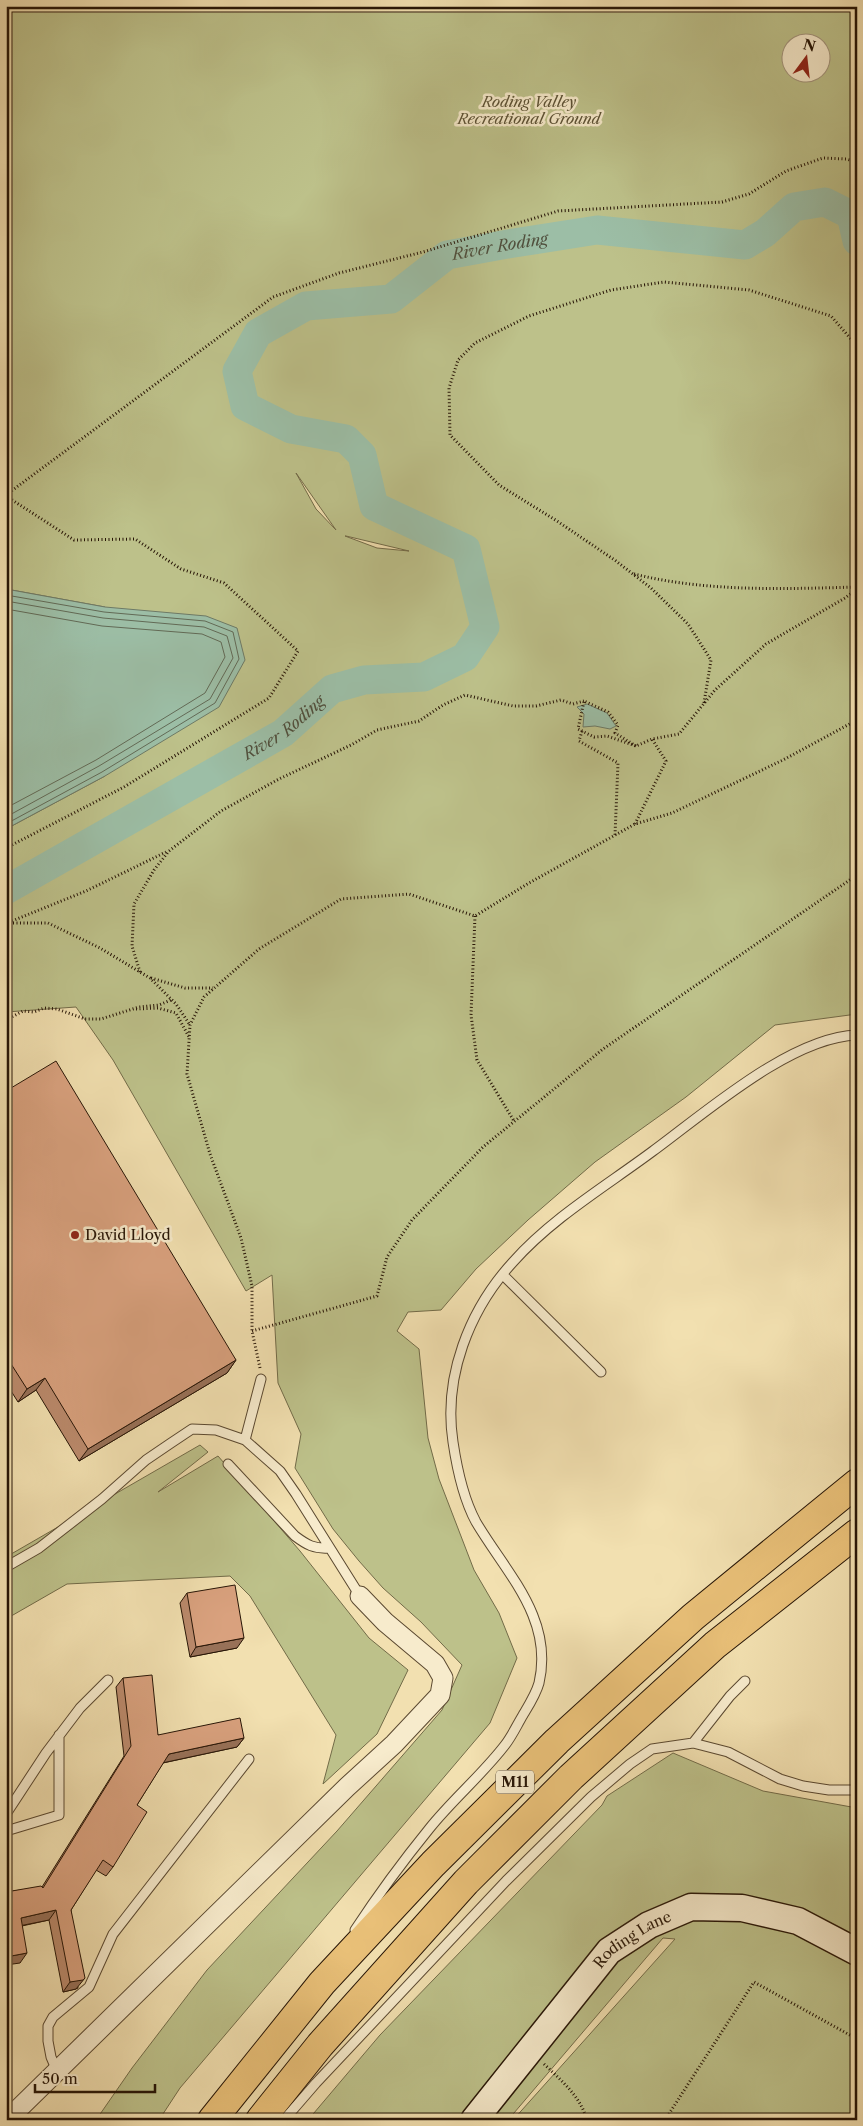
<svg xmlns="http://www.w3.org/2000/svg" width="863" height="2126" viewBox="0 0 863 2126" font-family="'Libre Caslon Text',serif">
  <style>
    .green { fill: #bdc18a; stroke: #726b48; fill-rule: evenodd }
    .water { fill: #9cbea6; stroke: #6d7a66 }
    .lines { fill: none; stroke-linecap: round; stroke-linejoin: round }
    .shore { stroke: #626a56; stroke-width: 1 }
    .river { stroke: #9cbea6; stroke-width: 29 }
    .lane-casing { stroke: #5a4830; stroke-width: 11 }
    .street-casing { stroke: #5a4830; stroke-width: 21 }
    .secondary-casing { stroke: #271506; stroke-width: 29 }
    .highway-casing { stroke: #271506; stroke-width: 30 }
    .path { stroke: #271506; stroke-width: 3; stroke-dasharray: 1 2.5; stroke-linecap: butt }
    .lane { stroke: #f7ebcc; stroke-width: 9 }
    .street { stroke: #f7ebcc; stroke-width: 19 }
    .secondary { stroke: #f7ebcc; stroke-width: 26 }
    .highway { stroke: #e9c078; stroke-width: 28 }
    .wall { fill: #bb8a6c; stroke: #271506 }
    .shaded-wall { fill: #987158; stroke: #271506 }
    .building { fill: #d9a17e; stroke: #271506 }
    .poi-dot { fill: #8f2418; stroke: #f7ebcc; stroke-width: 2 }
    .labels { text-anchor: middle; stroke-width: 5; stroke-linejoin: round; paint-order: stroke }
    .shield { fill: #f7ebcc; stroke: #655541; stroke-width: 1 }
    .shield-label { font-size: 14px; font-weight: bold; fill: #271506 }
    .park-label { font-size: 15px; font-style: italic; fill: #5c5134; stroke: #f7ebcc }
    .poi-label { font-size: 15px; fill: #271506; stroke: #f7ebcc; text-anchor: start }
    .street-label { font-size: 15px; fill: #271506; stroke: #f7ebcc }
    .water-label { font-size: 16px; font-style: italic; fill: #50503e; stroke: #f7ebcc }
  </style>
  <rect width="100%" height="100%" fill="#f2e0b0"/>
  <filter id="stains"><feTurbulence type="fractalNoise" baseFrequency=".004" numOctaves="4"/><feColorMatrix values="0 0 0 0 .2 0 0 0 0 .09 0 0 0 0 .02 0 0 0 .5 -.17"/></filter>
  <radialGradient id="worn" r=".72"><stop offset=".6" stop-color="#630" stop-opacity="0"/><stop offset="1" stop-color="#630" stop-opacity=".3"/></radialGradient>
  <!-- green -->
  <path class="green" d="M6,6H857V1014L775,1025L686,1097L595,1162L528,1220L476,1269L441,1310L408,1312L397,1331L419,1349L428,1438L439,1479L474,1570L499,1613L517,1658L490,1723L180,2088L159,2120H96L132,2068L207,1970L337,1831L442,1710L462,1665L421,1622L383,1588L359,1561L333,1529L295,1468L301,1434L278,1383L272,1275L246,1291L113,1060L76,1007L6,1012V829L105,776V607L6,589ZM790,42H820V72H790ZM296,473L336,530L316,509ZM345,536H346L409,551L377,548Z
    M200,1445L208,1452L158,1492L218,1456L300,1551L369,1638L408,1670L377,1734L323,1784L336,1735L250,1596L230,1576L67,1584L6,1619V1557Z
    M673,1753L763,1791L857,1808V2120H513L675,1939L663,1938L508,2120H308L380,2035L602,1805L607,1796Z"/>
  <!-- water -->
  <path class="water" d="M6,589L105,607L206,616L237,628L245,660L219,707L105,776L6,829Z
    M587,704L607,713L616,726L610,729L595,726L583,727L584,714L577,707Z"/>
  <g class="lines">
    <!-- shore -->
    <path class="shore" d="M6,595L104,612L205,621L233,632L239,659L215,703L102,772L6,824
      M6,601L103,618L204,627L227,636L233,658L210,699L99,766L6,817
      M6,609L102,626L202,634L221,642L225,657L205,693L96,760L6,808"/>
    <!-- river -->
    <path class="river" id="s1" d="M6,890L283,733L332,689L364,680L424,677L465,657L485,627L466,549L374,506L362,455L346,439L291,429L245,406L237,371L258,333L306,306L391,299L447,255L508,244L597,230L745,245L765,233L794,207L825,202L851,215L857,241"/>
    <defs>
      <path id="lane" d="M503,1275L601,1372
        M245,1440L261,1379
        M228,1464L295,1536C307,1545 314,1549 329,1548
        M6,1567L39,1548L102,1499L146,1460L171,1443L192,1429L216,1430L245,1440L280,1471L296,1494L360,1596
        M693,1743L730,1696L745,1681
        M6,1814L46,1753L80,1708L108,1680
        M6,1831L59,1815V1735
        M355,1930C378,1895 403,1861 429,1829C452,1800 482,1775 505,1745C512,1736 517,1725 523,1715C529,1705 536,1694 539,1683C554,1618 506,1573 476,1522C463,1498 457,1469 453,1442C443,1377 469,1310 513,1262C552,1218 606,1186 653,1151C705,1113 791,1037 857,1035
        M57,2071L51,2057L48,2041V2026L53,2017L89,1987L113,1934L249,1759
        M284,2120L316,2083L506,1881L591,1797L630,1764L652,1749L693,1743L728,1752L780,1779L803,1786L829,1790H857"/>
      <path id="street" d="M7,2120L347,1787L394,1744L440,1695L443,1678L435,1664L385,1622L360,1596"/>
      <g id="secondary">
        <path id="s2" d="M474,2120L609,1951L649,1925L691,1907L742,1908L798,1921L857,1952"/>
      </g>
      <path id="highway" d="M212,2120L322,1983L433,1864L557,1741L693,1617L857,1483
        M260,2120L320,2045L466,1882L571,1777L715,1645L857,1533"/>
    </defs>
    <!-- lane casing -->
    <use href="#lane" class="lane-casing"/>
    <!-- street casing -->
    <use href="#street" class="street-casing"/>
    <!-- secondary casing -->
    <use href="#secondary" class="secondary-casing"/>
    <!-- highway casing -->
    <use href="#highway" class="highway-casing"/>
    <!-- path -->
    <path class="path" d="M6,495L273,297L339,273L423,252L558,211L722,202L749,194L786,171L823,158L846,159L857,162
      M6,496L74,540L135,539L181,569L224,583L298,651L269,698L124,787L6,848
      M634,574C706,592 783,589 857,587
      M704,703L711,660L688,624L651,588L616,561L557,521L499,485L450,435L449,388L458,360L475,343L529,316L611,290L664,282L749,290L831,316L857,346
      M582,731L579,741L618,763L615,835
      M636,746L615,733L618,725L608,712L584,701L578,729L594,737L607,736L636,746L652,739L679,734L715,690L766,644L845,598L857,589
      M635,824L666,761L652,739
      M475,916L471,1015L477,1060L514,1121
      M12,921L86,891L166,852
      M6,923H48L100,948L150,978L176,1004L190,1025
      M140,972L132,946L134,904L154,870L169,851L221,811L279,779L351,745L377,730L419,721L443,705L465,695L513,706H536L561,700L573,704L584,701
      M151,978L185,988H213
      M136,1009L158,1008L176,1013L189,1037
      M6,1020L23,1011L34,1012L44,1008L57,1009L85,1019H101L139,1007L159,1005L171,1000
      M252,1331L377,1296L387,1257L412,1220L483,1147L603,1049L857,875
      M260,1368L252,1331V1286L241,1238L210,1154L187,1074L190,1025L204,997L259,949L341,899L409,894L475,916L529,883L635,824L672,813L783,760L857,720
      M544,2064C562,2081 580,2096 587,2120
      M665,2120L754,1982L857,2039"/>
    <!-- lane -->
    <use href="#lane" class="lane"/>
    <!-- street -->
    <use href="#street" class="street"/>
    <!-- secondary -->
    <use href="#secondary" class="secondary"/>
    <!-- highway -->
    <use href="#highway" class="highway"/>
  </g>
  <!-- wall -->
  <path class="wall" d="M6,1091L236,1360L227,1373L79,1461L36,1390L18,1402L6,1383Z
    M187,1593L237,1648L190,1657L180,1603Z
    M123,1678L158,1735L244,1738L237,1747L163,1763L137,1805L113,1867L106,1876L96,1870L71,1910L78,1988L76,1989L63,1992L49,1920L22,1926L20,1963L6,1892L42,1887L124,1756L116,1687Z"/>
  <!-- shaded-wall -->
  <path class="shaded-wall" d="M236,1360L227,1373L79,1461L88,1449Z
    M45,1378L36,1390L18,1402L27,1389Z
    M244,1638L237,1648L190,1657L196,1647Z
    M244,1738L237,1747L162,1763L169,1754Z
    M56,1910L49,1920L14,1927L21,1918Z
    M27,1953L20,1963L6,1965V1957Z
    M85,1978L76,1989L63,1992L70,1982Z"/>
  <!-- building -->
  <path class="building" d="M56,1061L236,1360L88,1449L45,1378L27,1389L6,1356V1091Z
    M235,1585L244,1638L196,1647L187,1593Z
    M152,1675L158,1735L240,1718L244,1738L169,1754L137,1805L147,1812L113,1867L103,1860L71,1910L85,1978L83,1980L70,1982L56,1910L21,1918L27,1953L6,1957V1892L41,1886L43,1888L131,1746L123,1678Z"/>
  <!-- markers -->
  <circle class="poi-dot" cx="75" cy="1235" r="5"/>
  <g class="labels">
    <!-- shield labels -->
    <rect class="shield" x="496" y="1770.5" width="38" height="23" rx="4"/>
    <g class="shield-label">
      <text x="515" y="1787">M11</text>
    </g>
    <!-- park labels -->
    <g class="park-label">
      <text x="529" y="107">Roding Valley<tspan x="529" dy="17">Recreational Ground</tspan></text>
    </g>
    <!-- poi labels -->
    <g class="poi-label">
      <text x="85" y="1240">David Lloyd</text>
    </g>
    <!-- street labels -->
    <g class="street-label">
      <text dy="5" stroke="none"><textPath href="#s2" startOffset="242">Roding Lane</textPath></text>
    </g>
    <!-- water labels -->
    <g class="water-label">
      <text dy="6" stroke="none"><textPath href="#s1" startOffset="1268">River Roding</textPath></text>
      <text dy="6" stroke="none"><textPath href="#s1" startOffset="322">River Roding</textPath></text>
    </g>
  </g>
  <!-- margin -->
  <rect width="863" height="2126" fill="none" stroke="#f2e0b0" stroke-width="25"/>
  <rect x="8" y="8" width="848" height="2111" fill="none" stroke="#271506" stroke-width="2.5"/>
  <rect x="12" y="12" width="838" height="2101" fill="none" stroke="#271506"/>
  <!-- north arrow -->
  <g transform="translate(806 58) rotate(15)"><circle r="24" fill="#f7ebcc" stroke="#a4957d"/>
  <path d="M0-4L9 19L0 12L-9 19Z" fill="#8f2418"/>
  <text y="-8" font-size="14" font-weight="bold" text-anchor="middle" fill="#271506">N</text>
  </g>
  <!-- scale -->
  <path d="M35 2084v8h120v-8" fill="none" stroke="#271506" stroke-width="2.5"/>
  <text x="42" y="2084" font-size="15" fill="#271506" stroke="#f7ebcc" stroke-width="4" paint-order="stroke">50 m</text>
  <rect width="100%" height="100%" filter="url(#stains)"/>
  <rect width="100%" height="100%" fill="url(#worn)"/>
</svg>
